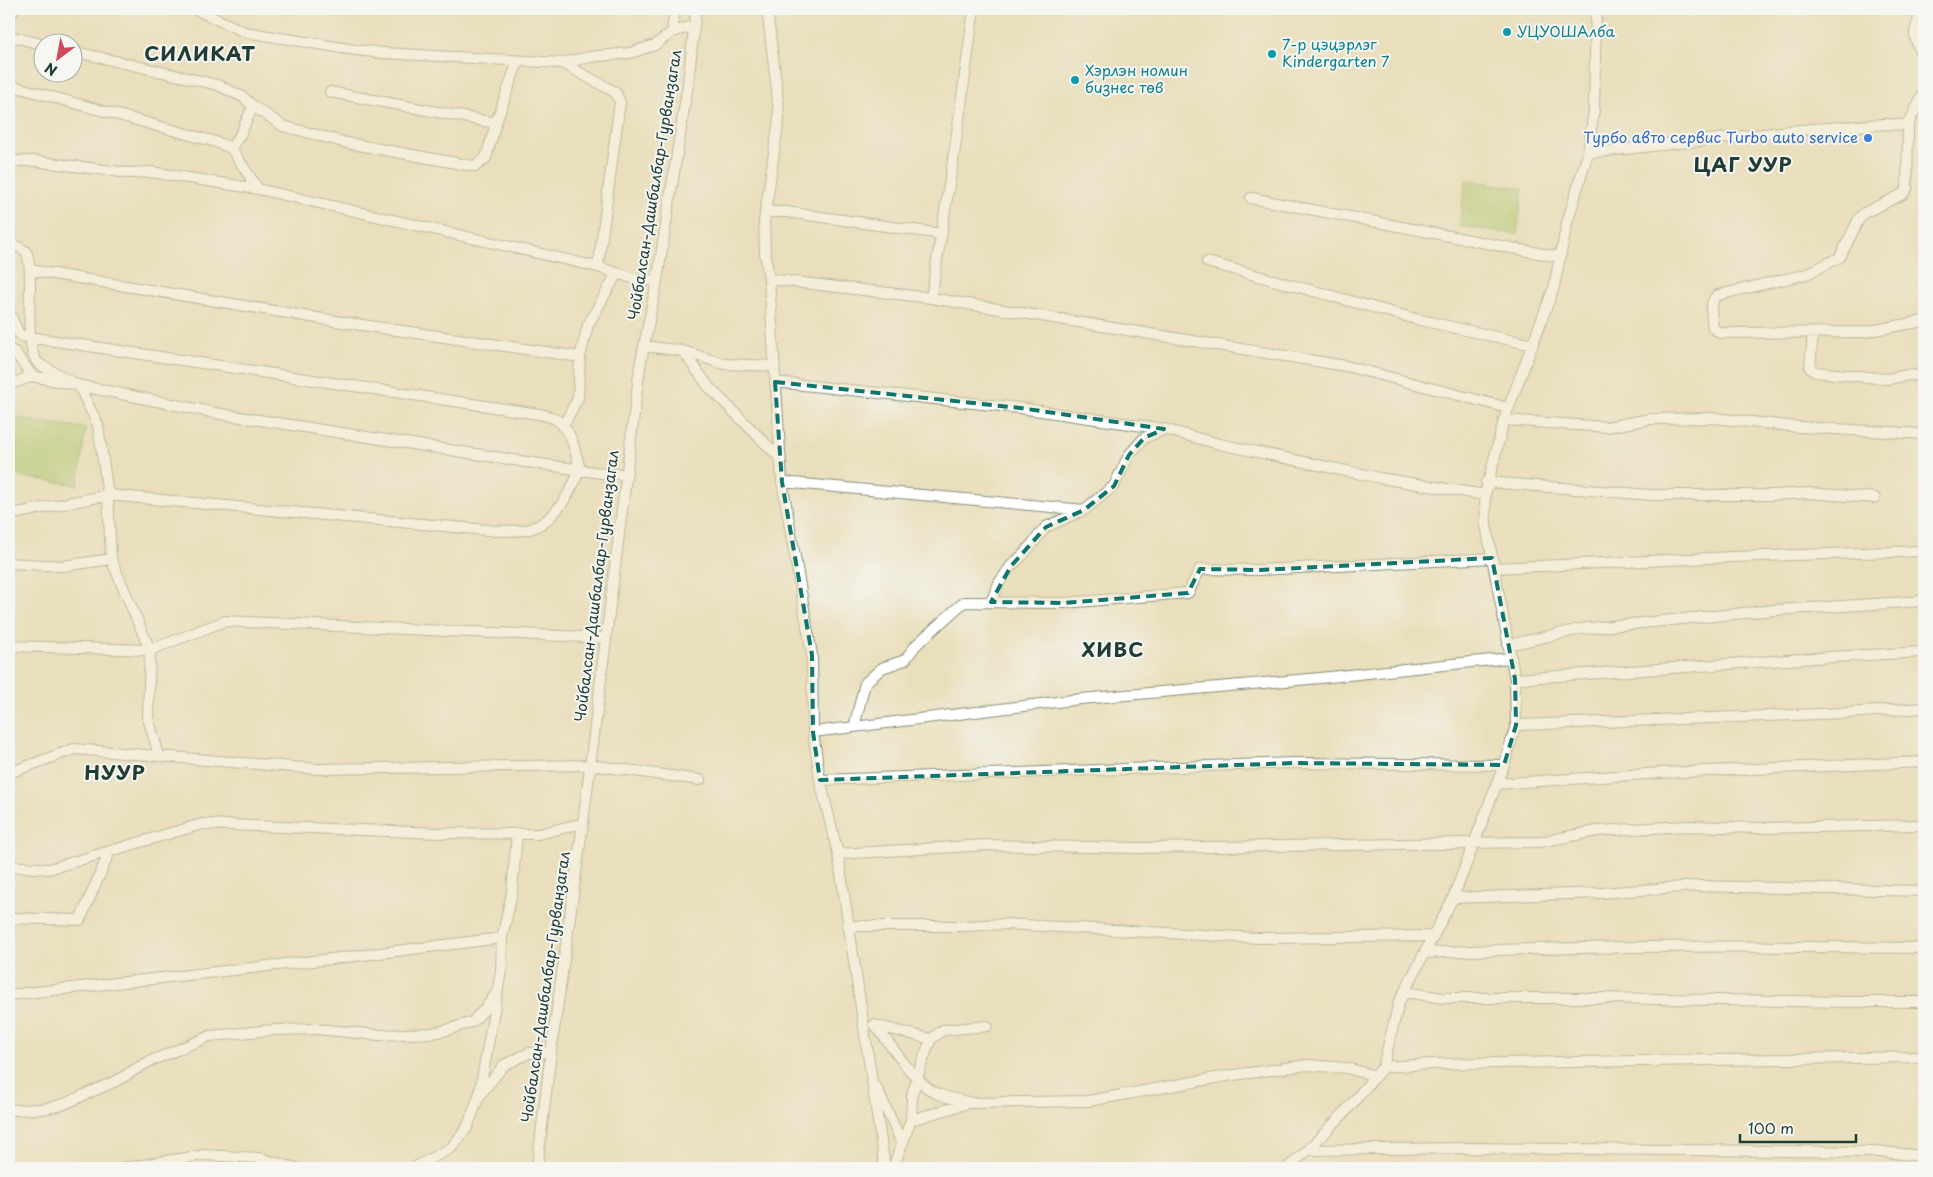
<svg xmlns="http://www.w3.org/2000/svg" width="1933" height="1177" viewBox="0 0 1933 1177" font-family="'Playpen Sans',sans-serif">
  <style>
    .green { fill: #aac86f; stroke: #648252 }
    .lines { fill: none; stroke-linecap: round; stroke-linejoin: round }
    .minor-casing { stroke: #848e78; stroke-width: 12 }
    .minor { stroke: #fff; stroke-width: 10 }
    .marked { fill: none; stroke: #0f766e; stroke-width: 4; stroke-dasharray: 10 6; stroke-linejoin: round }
    .culture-dot { fill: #0f9aa8; stroke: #f6f6f2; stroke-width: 2 }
    .shop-dot { fill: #3f7fe0; stroke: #f6f6f2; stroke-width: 2 }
    .labels { text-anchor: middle; stroke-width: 4; stroke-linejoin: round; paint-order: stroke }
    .culture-label { font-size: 15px; fill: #0d838f; stroke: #f6f6f2; text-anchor: start }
    .shop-label { font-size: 15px; fill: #366cbe; stroke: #f6f6f2; text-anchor: end }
    .street-label { font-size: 15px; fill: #1f3d34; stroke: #f6f6f2 }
    .district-label { font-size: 20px; font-weight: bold; letter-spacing: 1px; fill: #1f3d34; stroke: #f6f6f2 }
  </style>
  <rect width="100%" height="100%" fill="#f6f6f2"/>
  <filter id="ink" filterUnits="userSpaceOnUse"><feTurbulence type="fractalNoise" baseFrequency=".02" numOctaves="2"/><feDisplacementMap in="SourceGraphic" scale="10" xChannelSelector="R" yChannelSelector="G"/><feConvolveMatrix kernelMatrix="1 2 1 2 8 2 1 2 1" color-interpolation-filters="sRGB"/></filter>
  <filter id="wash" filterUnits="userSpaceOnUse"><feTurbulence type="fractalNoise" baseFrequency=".0096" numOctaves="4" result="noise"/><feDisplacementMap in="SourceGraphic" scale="20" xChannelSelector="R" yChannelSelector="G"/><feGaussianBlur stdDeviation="1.12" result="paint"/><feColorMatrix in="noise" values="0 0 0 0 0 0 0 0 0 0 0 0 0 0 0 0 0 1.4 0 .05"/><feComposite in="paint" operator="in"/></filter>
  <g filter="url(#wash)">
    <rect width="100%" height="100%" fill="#eadfbc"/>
    <!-- green -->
    <path class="green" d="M1466,180L1523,188L1517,234L1459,226Z
      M9,417L86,428L78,485L9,475Z"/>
  </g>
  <g filter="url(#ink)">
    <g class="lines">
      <defs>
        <path id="minor" d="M194,9L245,32L355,50L384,53L562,63L615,92L620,102L598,267
          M767,9L777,90L779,118L764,222L765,253L769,279L782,482L812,655L813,732L820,780L838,854L885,1168
          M1923,9C1913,30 1911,37 1924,58
          M9,18L14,9
          M672,32L675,9
          M9,36L42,44
          M72,51L218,85L243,97L253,106L283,126L347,143L467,165L476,166L486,158L496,123L518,61
          M562,63L590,57L630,53L655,45L672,32L693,26
          M9,85L216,142L231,148L258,189L598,267L632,278L657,281
          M330,92L496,123
          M1908,125L1907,189L1903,194L1864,213L1859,219L1840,257L1807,274L1718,295C1708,301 1712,318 1713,328L1720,333L1864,332L1924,321
          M231,148L240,135L253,106
          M1588,153L1800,130L1886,124L1908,125L1924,92
          M9,161H34L129,173L151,172L258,189
          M1251,198L1559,257
          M765,212H786L942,234
          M9,243C14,245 23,248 26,252C28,255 28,259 29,263C33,286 23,350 39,364L79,386L98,425L108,495L111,559L150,650L148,718L159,755
          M1207,262L1416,319L1533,345
          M30,270L335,321L580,357
          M769,279L931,298L1346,366L1508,408
          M931,298L955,148L974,9
          M9,312L19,334L22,336L539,414C544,415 550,416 555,419C572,428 575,452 580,469C571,492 555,521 530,529C521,532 508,530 498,531L108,495L18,513L9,512
          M1813,333L1810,368L1815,372L1888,379L1908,375L1924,376
          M644,346L683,351L708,386L780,458
          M9,350L15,352L32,376L221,414L520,461L608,474H626
          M683,351L724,364L774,366
          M775,382L1020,408L1164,429L1219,444L1380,478L1485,495
          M9,385L32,376
          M1504,420L1607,427L1650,419L1713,418L1799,427L1924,434
          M563,426L578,398L580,357L588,325L617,273
          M782,482L1084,510
          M1486,482L1652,495H1771L1809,493L1875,498
          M9,563L63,566L111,559
          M1494,568L1732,557L1924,551
          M991,602L999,583L1011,566L1023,555L1046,527L1084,510L1114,486L1129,455L1144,438L1163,430
          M1508,645L1580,629L1775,610L1924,601
          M9,646L150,650L225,621L606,638
          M1515,679L1830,657L1924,652
          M1516,725L1846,713L1924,708
          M854,727L865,683L882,668L905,660L916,645L964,602L1064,603L1188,593L1200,569L1260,570L1492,558
          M813,732L1081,699L1320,678L1510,658
          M9,773L74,749L317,769L590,765L700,780
          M820,780L1293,763L1504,765
          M1496,784L1661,773L1924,762
          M838,854L987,845L1140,848L1540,842L1597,831L1688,826L1758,828L1924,825
          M9,866L49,869L202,824L440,833L539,834L583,823
          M1453,898L1601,893L1695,886L1924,891
          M9,918L80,920L110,851
          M848,926H964L1004,924L1258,938L1434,936
          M1426,953C1592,945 1758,946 1924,948
          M1404,992L1444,998H1597L1852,1002H1924
          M9,995L331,959L502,938
          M874,1025L931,1039
          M875,1025C890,1044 917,1086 938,1094C948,1098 958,1100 968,1102
          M1383,1067L1431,1064L1924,1057
          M876,1087L902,1143
          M479,1096L504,1065L529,1053L551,1052
          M9,1110L42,1109L62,1105L118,1080L146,1063L210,1036L273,1030L316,1029L379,1035L432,1033L447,1030L472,1022L485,1009L498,990
          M911,1120L969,1103L1088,1101L1227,1076L1307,1065L1347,1068L1375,1076
          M1308,1150L1466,1148L1882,1152L1924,1156
          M123,1168L204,1155L259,1158L296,1168
          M413,1168L451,1148L467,1128L479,1096L501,971L502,938L512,892L517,834
          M537,1168L551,1052L583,823L640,366L657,281L688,84L696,9
          M893,1168L911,1120L912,1095L921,1065L931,1039L943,1030L987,1026
          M1287,1168L1308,1150L1344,1113L1383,1067L1399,1002L1453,898L1504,765L1516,725L1515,679L1486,525L1485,495L1504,420L1554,287L1567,223L1588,153L1594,110L1596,9"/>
      </defs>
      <!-- minor casing -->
      <use href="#minor" class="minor-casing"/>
      <!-- minor -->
      <use href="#minor" class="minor"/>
    </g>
  </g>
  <!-- marked area -->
  <path d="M0 0H1933V1177H0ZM775,382L1020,408L1164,429L1144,438L1129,455L1114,486L1084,510L1046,527L1011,566L991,602L1064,603L1188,593L1200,569L1260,570L1492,558L1515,679L1516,725L1504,765L1293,763L820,780L813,732L812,655L782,482Z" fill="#eadfbc" fill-opacity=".55" fill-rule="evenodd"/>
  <path class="marked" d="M775,382L1020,408L1164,429L1144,438L1129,455L1114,486L1084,510L1046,527L1011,566L991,602L1064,603L1188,593L1200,569L1260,570L1492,558L1515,679L1516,725L1504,765L1293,763L820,780L813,732L812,655L782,482Z"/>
  <!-- markers -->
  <g class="culture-dot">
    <circle cx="1507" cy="32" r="5"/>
    <circle cx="1272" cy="54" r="5"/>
    <circle cx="1075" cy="80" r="5"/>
  </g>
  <circle class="shop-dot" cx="1868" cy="138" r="5"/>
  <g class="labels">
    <!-- culture labels -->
    <g class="culture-label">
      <text x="1517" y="37">УЦУОШАлба</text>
      <text x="1282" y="50">7-р цэцэрлэг<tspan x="1282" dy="17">Kindergarten 7</tspan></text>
      <text x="1085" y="76">Хэрлэн номин<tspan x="1085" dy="17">бизнес төв</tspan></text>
    </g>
    <!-- shop labels -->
    <g class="shop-label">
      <text x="1858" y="143">Турбо авто сервис Turbo auto service</text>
    </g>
    <!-- street labels -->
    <g class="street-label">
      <text transform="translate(655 185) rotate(-81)" y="5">Чойбалсан-Дашбалбар-Гурванзагал</text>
      <text transform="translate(597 586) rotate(-83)" y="5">Чойбалсан-Дашбалбар-Гурванзагал</text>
      <text transform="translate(546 987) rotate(-82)" y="5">Чойбалсан-Дашбалбар-Гурванзагал</text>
    </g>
    <!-- district labels -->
    <g class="district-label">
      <text x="200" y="61">СИЛИКАТ</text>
      <text x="1743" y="172">ЦАГ УУР</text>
      <text x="1113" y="657">ХИВС</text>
      <text x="115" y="780">НУУР</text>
    </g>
  </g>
  <!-- margin -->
  <rect width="1933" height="1177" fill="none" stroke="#f6f6f2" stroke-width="30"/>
  <!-- north arrow -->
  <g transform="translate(58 58) rotate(212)"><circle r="24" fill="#f6f6f2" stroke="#a0aca6"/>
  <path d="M0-4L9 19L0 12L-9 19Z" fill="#d1495b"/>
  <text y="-8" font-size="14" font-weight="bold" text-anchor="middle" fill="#1f3d34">N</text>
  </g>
  <!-- scale -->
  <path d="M1740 1134v8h116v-8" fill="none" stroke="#1f3d34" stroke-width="2.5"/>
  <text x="1748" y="1134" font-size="15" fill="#1f3d34" stroke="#f6f6f2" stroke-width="4" paint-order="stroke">100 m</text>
</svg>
